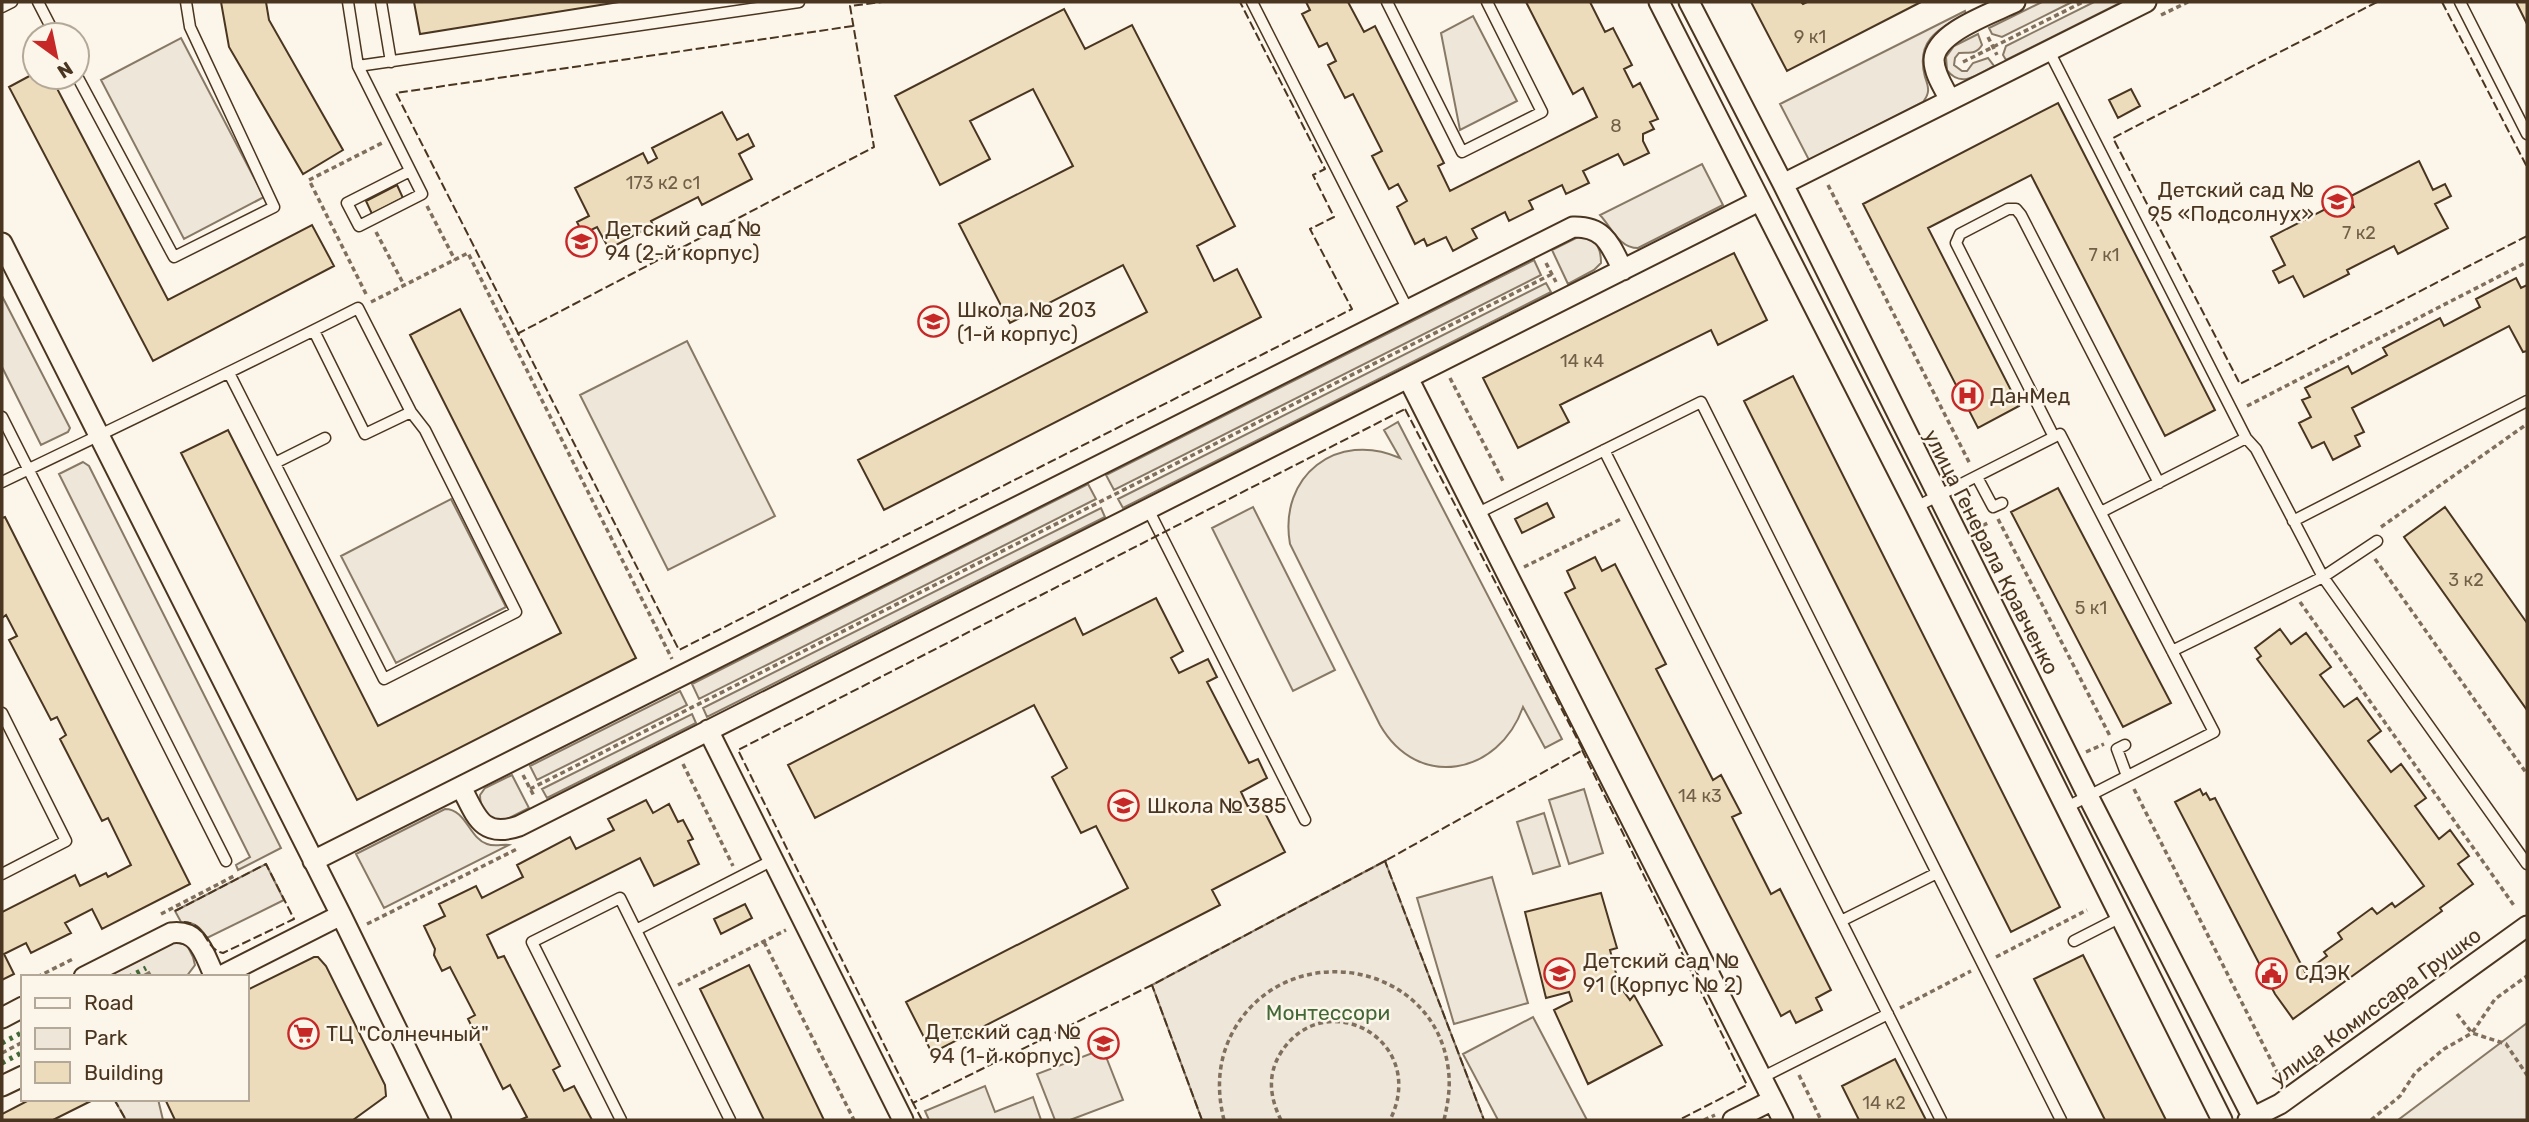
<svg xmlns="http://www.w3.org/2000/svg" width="2529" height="1122" viewBox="0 0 2529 1122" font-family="Rubik,sans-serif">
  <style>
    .green { fill: #ede6d9; stroke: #887966; stroke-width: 2 }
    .building { fill: #ecdcbc; stroke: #4a3520; stroke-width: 2 }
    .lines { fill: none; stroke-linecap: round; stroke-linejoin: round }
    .lane-casing { stroke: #4a3520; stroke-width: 13 }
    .street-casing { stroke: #4a3520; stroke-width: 23 }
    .path { stroke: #7f6f5c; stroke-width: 3.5; stroke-dasharray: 5 3.5; stroke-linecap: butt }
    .lane { stroke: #fbf6e9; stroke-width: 10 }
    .street { stroke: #fbf6e9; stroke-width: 19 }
    .hedge { stroke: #436837; stroke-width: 5; stroke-dasharray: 3.5 5; stroke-linecap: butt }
    .fence { stroke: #4a3520; stroke-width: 2; stroke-dasharray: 9 3.5; stroke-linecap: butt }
    .labels { text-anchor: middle; stroke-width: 5; stroke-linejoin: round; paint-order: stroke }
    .number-label { font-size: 18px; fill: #725f47 }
    .poi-label { font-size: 21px; fill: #4a3520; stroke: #fbf6e9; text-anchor: start }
    .street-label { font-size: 21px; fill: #4a3520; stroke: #fbf6e9 }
    .park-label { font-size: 21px; fill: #436837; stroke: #fbf6e9 }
  </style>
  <rect width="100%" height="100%" fill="#fbf6e9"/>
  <!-- green -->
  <path class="green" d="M2042,2H2072L2002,37L1992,34L1989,28Z
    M2094,2H2122L2006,60L2003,55L2006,46Z
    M1965,11L1966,14C1939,29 1915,40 1925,77C1929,88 1930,93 1923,102L1809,160L1780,104Z
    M1473,16L1517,101L1460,130L1441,33Z
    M1978,34L1982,45C1976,55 1969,52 1959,53L1955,58L1954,65L1962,71H1967L1973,63L1988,58L1994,66C1979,74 1961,89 1947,70L1946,57L1954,46Z
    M181,38L264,197L184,239L101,80Z
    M1702,164L1723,205L1638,248C1619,248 1612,228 1600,215Z
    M1587,236C1598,243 1601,250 1601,263L1594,270L1568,284L1552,250L1578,237Z
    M1534,260L1541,275L1114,490L1106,475Z
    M1546,283L1551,292L1123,508L1118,499Z
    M2,296L70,428L68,432L41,445L2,367Z
    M687,341L775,516L668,570L580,395Z
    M1398,422L1562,739L1545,748L1523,707C1499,775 1418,791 1380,725L1290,544C1278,476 1337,430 1400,458L1384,430Z
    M83,462L89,466L281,848L238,870L236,865L250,857L59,474Z
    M1088,484L1096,499L699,699L692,684Z
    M451,499L506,607L396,663L341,556Z
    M1253,507L1335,670L1293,691L1212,528Z
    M1101,508L1105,517L707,717L703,708Z
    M680,691L687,705L537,780L530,766Z
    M692,714L696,723L547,798L542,789Z
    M512,775L529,808L503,821H494C485,814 480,807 480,795L485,788Z
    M1584,789L1603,853L1569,864L1549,800Z
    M445,809C466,809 469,838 487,844C494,847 503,844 509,845L384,908L356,854Z
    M1544,813L1560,866L1533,874L1517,822Z
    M1385,861L1484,1120H1202L1152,985Z
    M266,864L284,900L207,938C200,927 195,922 181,922L175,911Z
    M1492,877L1528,1003L1454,1024L1417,898Z
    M175,942L187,945L193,957L195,965L186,977H152L149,972L140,977H106Z
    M1533,1017L1587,1120H1498L1463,1054Z
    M2527,1023V1120H2398Z
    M1103,1049L1123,1100L1070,1120H1055L1037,1074Z
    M985,1086L995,1112L1033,1097L1041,1120H929L925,1111Z
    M114,1099H158L163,1120H126Z"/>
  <!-- building -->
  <path class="building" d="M221,2H266L269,20L343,150L303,174L229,47Z
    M414,2H619L420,34Z
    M1306,2H1348L1364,32L1375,26L1444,163L1438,166L1450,191L1597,117L1583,88L1573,94L1526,2H1590L1605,32L1613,28L1632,65L1624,69L1633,87L1640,83L1658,119L1650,122L1654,129L1643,134V141L1649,153L1624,165L1618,154L1583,171L1589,183L1566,194L1562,185L1529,201L1533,209L1509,221L1505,212L1472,229L1477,238L1453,251L1446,237L1427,246L1424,239L1415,244L1397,207L1407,201L1398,184L1389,189L1372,156L1382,151L1353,94L1345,98L1328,65L1336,61L1327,43L1319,47L1302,14L1310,10Z
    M1751,2H1801L1803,4L1807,2H1921L1787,71Z
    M2516,2H2527V24Z
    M1064,9L1085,49L1132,25L1235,226L1197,246L1214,281L1237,269L1261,317L884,510L858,460L1147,312L1123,265L1010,323L959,224L1073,166L1033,89L970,121L990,159L940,185L895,96Z
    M35,73V77H51L168,300L312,225L334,266L153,361L9,87Z
    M2131,89L2140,106L2118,118L2109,100Z
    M2058,103L2215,410L2165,436L2031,175L1928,228L2019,406L1978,428L1863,204Z
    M722,112L737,140L748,134L754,146L739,154L752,179L702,205L698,197L651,221L653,225L609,249L597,227L583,234L577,222L589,216L575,188L643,153L648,163L657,158L652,148Z
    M2419,161L2433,190L2445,184L2451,196L2435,204L2448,228L2398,254L2394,246L2347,270L2349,274L2304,297L2293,276L2279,283L2273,271L2285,265L2271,237L2339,202L2344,212L2354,207L2349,197Z
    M397,185L403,198L372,214L366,201Z
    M1734,253L1767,320L1718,345L1711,330L1560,405L1569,422L1518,448L1483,378Z
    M2516,278L2521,288L2527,285V351L2523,352L2509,326L2352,408L2364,432L2355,436L2360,446L2333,460L2324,442L2312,448L2299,423L2311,417L2302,400L2310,397L2305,388L2348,366L2352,374L2387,355L2383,348L2440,318L2444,326L2480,307L2476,299Z
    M460,309L636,658L357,800L181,453L228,430L378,726L561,633L410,335Z
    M1793,376L2060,907L2011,932L1744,401Z
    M2058,488L2171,703L2123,727L2011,512Z
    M1547,503L1554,517L1522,533L1515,519Z
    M2445,507L2527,623V710L2404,537Z
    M5,517L190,884L102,929L92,909L65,923L71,933L31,953L26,943L4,954L14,974L2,980V912L75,875L80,886L106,873L108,877L131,865L108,818L102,821L60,739L66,735L57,717L51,720L9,640L17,636L6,615L2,618V518Z
    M1595,557L1602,571L1615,564L1666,664L1656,669L1713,780L1721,775L1741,813L1732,817L1771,894L1780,889L1831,990L1816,998L1822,1010L1796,1023L1790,1011L1781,1016L1565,593L1575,588L1567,571Z
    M1156,598L1183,651L1171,658L1179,673L1208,659L1217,677L1207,682L1249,763L1258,759L1267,778L1241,792L1248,807L1259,801L1285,852L1212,890L1220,905L932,1053L906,1002L1128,888L1096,826L1081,833L1052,777L1067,768L1034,705L815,818L788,765L1075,618L1083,635Z
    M2280,629L2291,644L2306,633L2331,667L2320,675L2344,707L2357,698L2381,731L2368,741L2391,772L2401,764L2426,798L2415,806L2439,839L2450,830L2469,856L2458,864L2473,884L2440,908L2442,911L2293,1019L2275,994L2175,802L2200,789L2203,795L2206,793L2210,800L2215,798L2305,972L2327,956L2324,952L2342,939L2338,933L2372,908L2377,914L2392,903L2395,907L2424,886L2257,659L2261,656L2255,648Z
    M646,800L653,813L669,804L678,822L683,820L693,839L688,841L699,864L654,886L640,858L487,935L498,958L504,956L560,1066L553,1070L564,1091L574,1086L592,1120H520L527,1117L510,1085L503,1089L468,1019L475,1015L450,967L442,971L434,955L435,949L424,926L445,916L439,904L476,886L482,898L523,877L517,865L570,837L576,849L614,830L608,819Z
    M1601,893L1617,948L1610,950L1619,985L1630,1000L1634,995L1662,1045L1588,1084L1554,1010L1572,1001L1569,992L1546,998L1525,912Z
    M745,904L752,918L721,934L714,919Z
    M2083,955L2166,1120H2105L2034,979Z
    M314,957H318L326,966L385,1085L386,1096L353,1120H175L165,1099H247V990Z
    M749,965L824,1120H764L700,989Z
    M1895,1059L1926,1120H1859L1842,1086Z
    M31,1099H95L53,1120H2V1114Z"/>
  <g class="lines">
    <defs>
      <path id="lane" d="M38,2L55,35
        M348,2L358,66L422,194L359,226L347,203L410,171
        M381,2L391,62
        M1252,2L1408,310
        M1387,2L1462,152L1542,112L1487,2
        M2460,2L2527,134
        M2,7L12,2
        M2049,51L2246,438L2256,449L2323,577L2527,864
        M358,66L799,2
        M77,76L174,257L274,207L190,27L186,2
        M314,331L365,434L411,412
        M2,417L226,861
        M2054,437L1956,243L1960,234L2008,209H2016L2021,215L2159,483
        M275,463L325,438
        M1977,477L1993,507L2002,503
        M2,482C121,425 240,368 358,308L411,412L425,430L516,612L384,679L229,373
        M1916,507L2060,434L2214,732L2067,807
        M1148,509L1305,820
        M2101,512L2246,438
        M1476,514L1701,402L1937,873L1841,921L1604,450
        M2293,521L2527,401
        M2172,651L2323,577L2377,541
        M2,713L66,841L2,874
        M2125,745L2117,749L2127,776
        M1937,873L2061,1120
        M1841,921L1941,1120
        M636,930L773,860
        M2074,941L2121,917
        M1761,1078L1888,1014
        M621,1120L532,942L620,898L730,1120"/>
      <path id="street" d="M1659,2L1916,507L2222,1120
        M1689,2L1783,184L2088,796L2254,1120
        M1950,100C1944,88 1934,74 1934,60C1935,32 1993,13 2015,2
        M1783,184L2146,2
        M2,243L341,915L441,1120
        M1408,378L1783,1120
        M708,730L903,1120
        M461,787C476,815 481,839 519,826L1759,201
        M313,861L1573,227C1605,226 1610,245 1623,270
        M84,977L171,933C200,929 204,955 215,977
        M219,977L341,915
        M2,1018L23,1007
        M2,1086L23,1076
        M1733,1120L1773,1100
        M2248,1120L2280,1104L2527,926"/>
    </defs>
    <!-- lane casing -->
    <use href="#lane" class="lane-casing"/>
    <!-- street casing -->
    <use href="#street" class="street-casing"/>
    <!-- path -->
    <path class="path" d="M2161,15L2188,2
      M1988,37L1997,55
      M1963,62L2083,2
      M1828,185L1970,464
      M427,206L455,260
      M376,232L404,285
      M1546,263L1556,282
      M366,294L309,180L382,143
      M371,302L468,253L672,659
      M1450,378L1504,483
      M2247,406L2527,262
      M1998,519L2110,736
      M2381,527L2527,424
      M1975,529L1990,522
      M2375,559L2527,774
      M1524,567L1621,519
      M2300,602L2515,907
      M2086,752L2104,744
      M683,764L733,866
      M523,775L534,796
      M530,789L1552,274
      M2134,789L2280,1078
      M161,914L234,876
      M367,924L519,848
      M764,942L854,1120
      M1996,957L2087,910
      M37,977L73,959
      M678,985L786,930
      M1900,1008L1971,971
      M2457,1014L2472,1033L2506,1044L2527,1075
      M2,1053L23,1042
      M1799,1075L1821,1120
      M1224,1120C1216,1088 1218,1057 1235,1028C1289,937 1433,961 1448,1067C1451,1086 1448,1103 1444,1120
      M1281,1120C1270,1098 1267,1076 1280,1054C1323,983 1430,1039 1390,1120
      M1704,1120L1715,1115
      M2371,1120L2400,1096L2415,1073L2444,1049L2472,1033L2495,999L2527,976"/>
    <!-- lane -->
    <use href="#lane" class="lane"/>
    <!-- street -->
    <use href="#street" class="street"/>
    <!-- hedge -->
    <path class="hedge" d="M129,977L146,968
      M2,1043L23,1032
      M2,1063L23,1052"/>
    <!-- fence -->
    <path class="fence" d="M2377,2L2113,138L2240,384L2527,236
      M2442,2L2527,167
      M853,26L396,93L679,650L1352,309L1310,229L1334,217L1313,175L1325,169L1240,2
      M517,334L874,147L850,6L882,2
      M1405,409L1583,750L1385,861L1152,985L913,1103L738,750Z
      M1582,750L1747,1085L1679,1120
      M1387,860L1385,861L1484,1120
      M175,911L266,864L294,919L223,953C204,949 207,923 184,922
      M1150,986L1152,985L1202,1120
      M114,1099L126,1120
      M915,1102L913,1103L922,1120"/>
  </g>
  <!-- icons -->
  <defs>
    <symbol id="school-ring" viewBox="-11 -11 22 22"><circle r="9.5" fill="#fbf6e9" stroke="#c62828" stroke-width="1.5"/><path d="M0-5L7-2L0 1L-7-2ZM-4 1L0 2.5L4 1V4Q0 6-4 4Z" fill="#c62828"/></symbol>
    <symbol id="hospital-ring" viewBox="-11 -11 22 22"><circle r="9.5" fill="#fbf6e9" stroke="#c62828" stroke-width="1.5"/><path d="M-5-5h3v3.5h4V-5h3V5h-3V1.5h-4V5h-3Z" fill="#c62828"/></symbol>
    <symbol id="civic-ring" viewBox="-11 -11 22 22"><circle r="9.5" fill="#fbf6e9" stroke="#c62828" stroke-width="1.5"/><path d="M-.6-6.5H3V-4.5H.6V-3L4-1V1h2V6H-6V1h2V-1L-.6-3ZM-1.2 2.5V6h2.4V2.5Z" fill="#c62828"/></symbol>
    <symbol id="supermarket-ring" viewBox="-11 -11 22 22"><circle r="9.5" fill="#fbf6e9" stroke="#c62828" stroke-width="1.5"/><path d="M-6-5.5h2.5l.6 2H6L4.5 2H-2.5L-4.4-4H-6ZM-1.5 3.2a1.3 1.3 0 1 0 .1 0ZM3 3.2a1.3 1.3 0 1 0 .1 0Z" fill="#c62828"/></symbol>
  </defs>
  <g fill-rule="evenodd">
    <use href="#school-ring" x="2320" y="184" width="35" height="35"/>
    <use href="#school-ring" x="564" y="224" width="35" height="35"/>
    <use href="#school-ring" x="916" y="304" width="35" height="35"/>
    <use href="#hospital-ring" x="1950" y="378" width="35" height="35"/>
    <use href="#school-ring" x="1106" y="788" width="35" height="35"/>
    <use href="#school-ring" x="1542" y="956" width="35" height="35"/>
    <use href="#civic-ring" x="2254" y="956" width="35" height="35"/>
    <use href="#supermarket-ring" x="286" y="1016" width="35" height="35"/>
    <use href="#school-ring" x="1086" y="1026" width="35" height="35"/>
  </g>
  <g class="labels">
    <!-- number labels -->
    <g class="number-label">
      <text x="1810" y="43">9 к1</text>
      <text x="1616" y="132">8</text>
      <text x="663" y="189">173 к2 с1</text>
      <text x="2359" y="239">7 к2</text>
      <text x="2104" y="261">7 к1</text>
      <text x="1582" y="367">14 к4</text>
      <text x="2466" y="586">3 к2</text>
      <text x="2091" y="614">5 к1</text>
      <text x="1700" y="802">14 к3</text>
      <text x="1884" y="1109">14 к2</text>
    </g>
    <!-- poi labels -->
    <g class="poi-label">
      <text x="2314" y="197" text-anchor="end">Детский сад №<tspan x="2314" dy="24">95 «Подсолнух»</tspan></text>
      <text x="605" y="236">Детский сад №<tspan x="605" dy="24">94 (2-й корпус)</tspan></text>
      <text x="957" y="317">Школа № 203<tspan x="957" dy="24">(1-й корпус)</tspan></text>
      <text x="1990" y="403">ДанМед</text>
      <text x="1147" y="813">Школа № 385</text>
      <text x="1583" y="968">Детский сад №<tspan x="1583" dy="24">91 (Корпус № 2)</tspan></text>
      <text x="2295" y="980">СДЭК</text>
      <text x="1081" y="1039" text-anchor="end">Детский сад №<tspan x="1081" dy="24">94 (1-й корпус)</tspan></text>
      <text x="326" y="1041">ТЦ "Солнечный"</text>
    </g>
    <!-- street labels -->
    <g class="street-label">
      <text transform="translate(1991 552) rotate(63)" y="7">улица Генерала Кравченко</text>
      <text transform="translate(2376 1007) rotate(-36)" y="7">улица Комиссара Грушко</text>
    </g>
    <!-- park labels -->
    <g class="park-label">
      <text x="1328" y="1020">Монтессори</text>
    </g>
  </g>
  <!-- border -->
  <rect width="2529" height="1122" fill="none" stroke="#4a3520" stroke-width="7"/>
  <!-- legend -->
  <rect x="21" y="975" width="228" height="126" fill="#fbf6e9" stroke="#b4a999" stroke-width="2"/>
  <rect x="35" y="998" width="35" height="10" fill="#fbf6e9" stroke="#b4a999" stroke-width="2"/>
  <text x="84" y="1010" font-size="21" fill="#4a3520">Road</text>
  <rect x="35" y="1028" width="35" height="21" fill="#ede6d9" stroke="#b4a999" stroke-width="2"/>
  <text x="84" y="1045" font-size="21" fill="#4a3520">Park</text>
  <rect x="35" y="1062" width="35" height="21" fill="#ecdcbc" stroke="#b4a999" stroke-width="2"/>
  <text x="84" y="1080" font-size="21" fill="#4a3520">Building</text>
  <!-- north arrow -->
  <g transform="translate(56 56) rotate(147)"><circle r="33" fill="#fbf6e9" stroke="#b4a999" stroke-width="2"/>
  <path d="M0-5L12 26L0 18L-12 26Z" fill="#c62828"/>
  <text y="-10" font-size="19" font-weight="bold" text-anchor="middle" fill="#4a3520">N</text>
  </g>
</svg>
